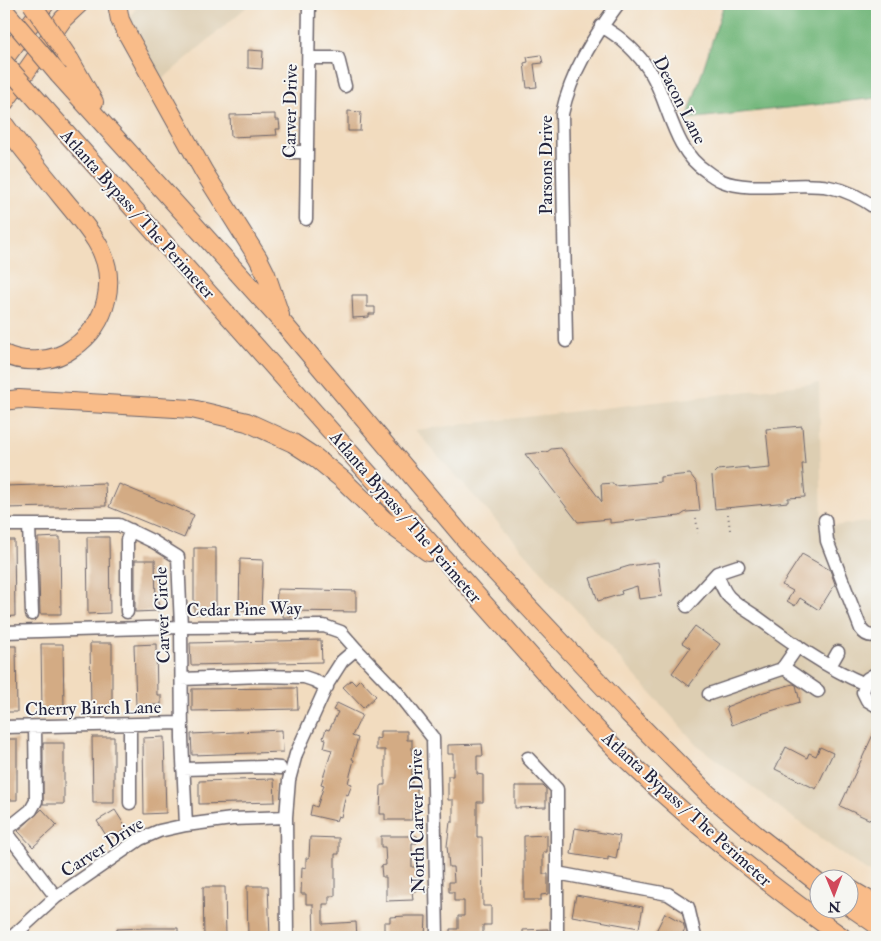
<svg xmlns="http://www.w3.org/2000/svg" width="881" height="941" viewBox="0 0 881 941" font-family="'IM FELL Double Pica',serif">
  <style>
    .built { fill: #ddceb2 }
    .forest { fill: #73b77b; stroke: #4a6c5b }
    .building { fill: #d3ab84 }
    .lines { fill: none; stroke-linecap: round; stroke-linejoin: round }
    .minor-casing { stroke: #6b6369; stroke-width: 15 }
    .highway-casing { stroke: #6b6369; stroke-width: 20 }
    .path { stroke: #6b6369; stroke-width: 2; stroke-dasharray: 1 4; stroke-linecap: butt }
    .minor { stroke: #fff; stroke-width: 12 }
    .highway { stroke: #f9bc89; stroke-width: 18 }
    .highway-bridge-casing { stroke: #6b6369; stroke-width: 20; stroke-linecap: butt }
    .highway-bridge { stroke: #f9bc89; stroke-width: 18 }
    .labels { text-anchor: middle; stroke-width: 4; stroke-linejoin: round; paint-order: stroke }
    .street-label { font-size: 18px; fill: #22223b; stroke: #f6f6f2 }
  </style>
  <rect width="100%" height="100%" fill="#f6f6f2"/>
  <filter id="ink" filterUnits="userSpaceOnUse"><feTurbulence type="fractalNoise" baseFrequency=".02" numOctaves="2"/><feDisplacementMap in="SourceGraphic" scale="10" xChannelSelector="R" yChannelSelector="G"/><feConvolveMatrix kernelMatrix="1 2 1 2 8 2 1 2 1" color-interpolation-filters="sRGB"/></filter>
  <filter id="wash" filterUnits="userSpaceOnUse"><feTurbulence type="fractalNoise" baseFrequency=".0096" numOctaves="4" result="noise"/><feDisplacementMap in="SourceGraphic" scale="20" xChannelSelector="R" yChannelSelector="G"/><feGaussianBlur stdDeviation="1.12" result="paint"/><feColorMatrix in="noise" values="0 0 0 0 0 0 0 0 0 0 0 0 0 0 0 0 0 1.4 0 .05"/><feComposite in="paint" operator="in"/></filter>
  <g filter="url(#wash)">
    <rect width="100%" height="100%" fill="#f2dcbf"/>
    <!-- built -->
    <path class="built" d="M138,4H250L150,90L130,19Z
      M819,383L822,527L877,521V878L832,847L698,746L415,430Z"/>
    <!-- forest -->
    <path class="forest" d="M724,4H877V98L687,119Z"/>
    <g id="blocks">
      <!-- building -->
      <path class="building" d="M248,50L263,51L262,69L248,68Z
        M541,55L543,63L534,64L537,87L527,88L524,63L528,62L527,57Z
        M348,111L361,112L360,131H348Z
        M275,114V120H279L280,129H276L277,135L231,137L230,115Z
        M352,295H367V307H375V314H369V317L353,318Z
        M802,426L805,464H802L805,497L788,498V502L715,509L712,476L718,470L748,467V470L770,468L766,429Z
        M561,448L602,502L601,484L613,483L615,486L660,482V477L690,474L697,483L700,511L686,512L680,516L610,523V519L578,522L525,454L547,452L551,449Z
        M105,483L106,506L4,508V486Z
        M119,484L194,515L184,538L109,507Z
        M60,537L61,614H40L38,538Z
        M87,537H109L110,613L88,614Z
        M4,540H14L15,616L4,617Z
        M194,548H216V614H194Z
        M802,554L830,570L835,584L819,610L800,598L795,606L787,601L793,591L782,585Z
        M240,559L263,560L261,611L239,610Z
        M135,560H155L156,601H158L159,611L135,612Z
        M658,562L662,596L639,599L637,586L621,591L622,594L598,601L590,578L629,566Z
        M277,589L356,591V612L291,611V617H283V611H276Z
        M695,626L720,644L689,686L672,673L690,648L682,643Z
        M321,640L322,662L191,665L190,643Z
        M90,643H112V709H91Z
        M41,644H63L64,710H42Z
        M156,644L157,695H161V705H136L134,645Z
        M4,646H16L17,712H4Z
        M360,679L376,696L363,708L343,687L351,680L355,684Z
        M793,684L796,685L800,702L761,714L732,725L726,707L764,692Z
        M297,688L298,709L192,711V689Z
        M337,703L362,715L352,736L358,738L352,759L354,760L348,783L352,784L348,795L346,794L341,817L338,816L336,821L310,815L312,805L317,807L324,785L321,784L332,750L324,748L326,739L323,738L326,729L329,730L338,712L333,710Z
        M877,726V823L840,806Z
        M282,730L283,752L192,755L191,734Z
        M380,731H407V740H412V755H417V765H412V787H417V811H412V820H385V814H380L381,785H385V750H376V738L380,739Z
        M92,737H114V803H93Z
        M164,737L166,813L144,814L143,738Z
        M4,739H17V800H4Z
        M43,743H64V804H43Z
        M482,744L483,756H477V774L483,775V802H477V837H482L483,906H491V925H483V937H450V929H458V916H464V901H454V892H449V882H454L453,867H449L447,846L450,822H453V800H448V776H453V754H448V745Z
        M786,747L807,758L809,753L816,756L820,747L833,753L816,789L775,769Z
        M274,779L275,802L199,804V781Z
        M515,786H543L546,789V807L515,808Z
        M42,809L57,825L33,847L18,831Z
        M115,810L127,829L109,840L97,821Z
        M575,828L620,836L616,859L608,857V860L571,854Z
        M547,835V852H543V874H548V894L541,895V900H524V836Z
        M381,836H417V843H412V867H417V891H412L413,900L386,901V877H382L381,866L386,865L385,847H381Z
        M310,837L339,838V854H335V896H329V904H323V924L356,922L357,937H314L313,904H306V894H301L302,867L306,868V858H309Z
        M247,886H268L270,937H248Z
        M203,887H225L226,937H204Z
        M576,895L643,907L639,928L572,916Z
        M665,913L683,923L685,929L680,937H653Z
        M406,916H426L425,937H384V922H390V917Z
        M144,928H178V937H117V929Z
        M548,929V937H523V930Z"/>
    </g>
  </g>
  <g filter="url(#ink)">
    <use href="#blocks" fill-opacity="0" stroke="#6b6369" stroke-width="1"/>
    <g class="lines">
      <defs>
        <path id="minor" d="M601,26C621,37 639,54 651,73C670,105 673,150 706,171C711,175 717,179 722,181C751,193 797,181 829,187C847,190 862,198 877,209
          M309,58H338L345,86
          M291,152H307
          M306,219L309,4
          M566,341L562,114C571,72 593,38 618,4
          M825,520L827,541L861,629C865,635 870,637 877,635
          M4,525H119L154,542L178,557L181,627L182,738L186,825
          M29,525L32,614
          M717,573C720,582 723,591 729,597C736,604 746,610 754,615C788,640 826,668 865,684
          M687,606L717,573L738,566
          M127,612V540L131,530
          M4,632L181,627L324,626L341,632L356,649
          M830,666L838,652
          M783,667L818,691
          M877,673L867,679L863,692L867,700L877,706
          M182,679L262,676L304,677L313,680L327,687
          M709,694L782,669L798,646
          M130,725V803
          M4,727L182,723
          M528,758L557,789V937
          M183,769L266,767L280,768
          M4,829L56,897
          M5,831L31,810L36,801L35,727
          M557,873L668,894L688,907L695,937
          M12,937L56,897L140,839L159,831L186,825L232,819L286,817
          M287,937L286,817L289,780L296,754L328,683L342,661L356,649L396,691L433,738L437,937"/>
        <path id="highway" d="M117,4L120,20L124,28L204,172L258,258L266,274L280,315
          M4,59L45,4
          M70,60L94,102
          M59,75L283,323L470,545L629,714L707,793L755,834L818,883
          M4,103L63,19L79,4
          M46,110L572,703C589,721 606,740 625,758C692,823 766,883 842,937
          M4,124C22,149 42,172 61,196C73,211 86,225 96,241C119,278 108,324 73,348C55,362 24,364 4,354
          M4,401L19,399L192,409L247,422L293,443L316,458L343,480L384,520L428,552
          M848,888L877,905
          M848,905L877,925"/>
      </defs>
      <!-- minor casing -->
      <use href="#minor" class="minor-casing"/>
      <!-- highway casing -->
      <use href="#highway" class="highway-casing"/>
      <!-- path -->
      <path class="path" d="M728,514L730,530
        M696,518L698,533"/>
      <!-- minor -->
      <use href="#minor" class="minor"/>
      <!-- highway -->
      <use href="#highway" class="highway"/>
      <defs>
        <path id="highway-bridge" d="M32,4L70,60
          M4,10L59,75
          M4,63L46,110"/>
      </defs>
      <!-- highway-bridge casing -->
      <use href="#highway-bridge" class="highway-bridge-casing"/>
      <!-- highway-bridge -->
      <use href="#highway-bridge" class="highway-bridge"/>
    </g>
  </g>
  <g class="labels">
    <!-- street labels -->
    <g class="street-label">
      <text transform="translate(680 100) rotate(63)" y="6">Deacon Lane</text>
      <text transform="translate(290 111) rotate(-89)" y="6">Carver Drive</text>
      <text transform="translate(546 165) rotate(-90)" y="6">Parsons Drive</text>
      <text transform="translate(138 214) rotate(48)" y="6">Atlanta Bypass / The Perimeter</text>
      <text transform="translate(406 517) rotate(49)" y="6">Atlanta Bypass / The Perimeter</text>
      <text transform="translate(244 609) rotate(-1)" y="6">Cedar Pine Way</text>
      <text transform="translate(162 615) rotate(-92)" y="6">Carver Circle</text>
      <text transform="translate(93 708) rotate(-1)" y="6">Cherry Birch Lane</text>
      <text transform="translate(687 809) rotate(42)" y="6">Atlanta Bypass / The Perimeter</text>
      <text transform="translate(417 821) rotate(-91)" y="6">North Carver Drive</text>
      <text transform="translate(102 847) rotate(-33)" y="6">Carver Drive</text>
    </g>
  </g>
  <!-- margin -->
  <rect width="881" height="941" fill="none" stroke="#f6f6f2" stroke-width="20"/>
  <!-- north arrow -->
  <g transform="translate(834 894) rotate(179)"><circle r="24" fill="#f6f6f2" stroke="#a1a1a9"/>
  <path d="M0-4L9 19L0 12L-9 19Z" fill="#d1495b"/>
  <text y="-8" font-size="14" font-weight="bold" text-anchor="middle" fill="#22223b">N</text>
  </g>
</svg>
